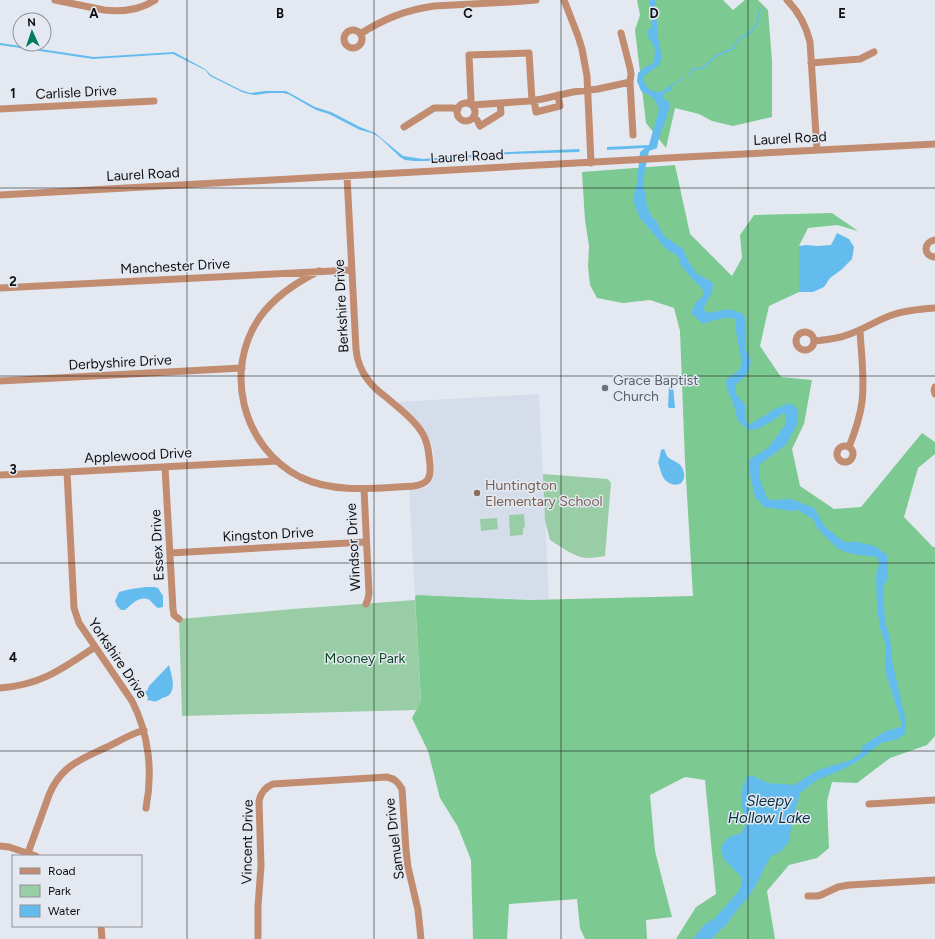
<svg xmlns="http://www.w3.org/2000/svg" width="935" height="939" viewBox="0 0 935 939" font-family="Figtree,sans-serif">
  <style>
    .built { fill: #d5ddeb }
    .green { fill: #99cda5 }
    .forest { fill: #7cc991 }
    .water { fill: #63bced }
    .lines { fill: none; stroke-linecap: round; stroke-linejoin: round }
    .stream { stroke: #63bced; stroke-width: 1.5 }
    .minor { stroke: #c28c71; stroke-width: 7 }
    .grid { fill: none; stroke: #0f1013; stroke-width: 1; stroke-opacity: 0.55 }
    .worship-dot { fill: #6b7280; stroke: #e4e9f1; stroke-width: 1.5 }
    .education-dot { fill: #8d6e63; stroke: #e4e9f1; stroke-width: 1.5 }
    .labels { text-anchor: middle; stroke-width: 3; stroke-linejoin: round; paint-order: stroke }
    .street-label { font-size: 14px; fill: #0f1013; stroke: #e4e9f1 }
    .worship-label { font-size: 14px; fill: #5b616d; stroke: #e4e9f1; text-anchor: start }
    .education-label { font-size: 14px; fill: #785e54; stroke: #e4e9f1; text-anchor: start }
    .park-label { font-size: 14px; fill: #0d4824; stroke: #e4e9f1 }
    .water-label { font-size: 15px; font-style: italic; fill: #042e41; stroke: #e4e9f1 }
    .grid-label { font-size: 13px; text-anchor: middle; font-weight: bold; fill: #0f1013; stroke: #e4e9f1; stroke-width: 3; stroke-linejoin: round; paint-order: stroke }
  </style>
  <rect width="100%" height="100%" fill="#e4e9f1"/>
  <!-- built -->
  <path class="built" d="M539,394L549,599L529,600L418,595L415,597L409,489L424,488L428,486L432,480L434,473L433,447L425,430L416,419L396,402Z"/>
  <!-- green -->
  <path class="green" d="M543,474L608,479L611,483L605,556C599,557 592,558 586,558C574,557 560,546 550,540L545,521Z
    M524,514L525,527L523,528V534L522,535L510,536L509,515Z
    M497,518L498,529L481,531L480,519Z
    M415,600L421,702L416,710L182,716L179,619L293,609Z"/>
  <!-- forest -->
  <path class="forest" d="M637,0H723L733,10L745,0H758L768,10L772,60V117L733,126L712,121L699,114L675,108L666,148L646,123L635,30L640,15Z
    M675,165L690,234L732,276L742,258L740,235L754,215L832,213L858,231L837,225L808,228L799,246V292L769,306L760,346L781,377L812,380L804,424L792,449L800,486L834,509L861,507L922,433L935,442V454L918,468L904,517L933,547H935V736L927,745L890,758L857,783L832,782L827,801L829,848L817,858L789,865L767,891L775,939H676L696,907L716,894L705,780L685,777L650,795L655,851L672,917L646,920L647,939H585L580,928L577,899L509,904L507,939H473L471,860L458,827L440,798L428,751L412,718L421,701L415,597L417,595L529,600L693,596L685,462L680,331L674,308L650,300L623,303L597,298L590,285L588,266L589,246L585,220L582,172Z"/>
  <!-- water -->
  <path class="water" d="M649,0H655L658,37L662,57L659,65L644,76C642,84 651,94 660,92C664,91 668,87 672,85L671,90L663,94L664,99L670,102C669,113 665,122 661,132C659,137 658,143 657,148L649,151L643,180L647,206L652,218L656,220L664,236L683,249L687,259L696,273L713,283L712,292L704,307V310L707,313L730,309L743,314L746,319V350L751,360L750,368L745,377L736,384V394L745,405L746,420L749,425L775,409L790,403L798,409V423L786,445L759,465L760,479L767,498L771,500L791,499L814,508L825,527L844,542H857L875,546L887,555L888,579L883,586L885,622L890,637L892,660L906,722V733L898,739L881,743L855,763L841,770L817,780L800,793L794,815L788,843L780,852L771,856L766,865L756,885L749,896L733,915L727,924L711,939H693L704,925L715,918L738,892L741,886V877L723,858L721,846L729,837L741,833L747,823L741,804L742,789L747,776H753L768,783L794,785L818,770L851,760L862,752L861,747L884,732L900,727L902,724L885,671L886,646L880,628L877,608L876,576L879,564L877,557L852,554L838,549L817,528L814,520L798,510L792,511L764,507L755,497L750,475L749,460L769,447L785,425L786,414L783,413C775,420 760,430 749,430L738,421L733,403L727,389L726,380L738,371L742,363L736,332V320C729,315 711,321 703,324L691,313L696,302L703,296L704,293L702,288L695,282L680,264L679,258L676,255L665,248L652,232L640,218L635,206L633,199L637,183L640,152L645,148L607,150V147L649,145L659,109L656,102L651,96L641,91L637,81L638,73L645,67L653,64C654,59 656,53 654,47C652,40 645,36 648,30L651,29V17Z
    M0,43L94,57L174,52L205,69L211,75L241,90L250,93L265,91H286L315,107L331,112L360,127L375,133L403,156L423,159L508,152L580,149L579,152L511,154L426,161H414L405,160L400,157L380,138L372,133L360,130L329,114L316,110L288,94L283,93H269L255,95L249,94L242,92L210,76L205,70L173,54L93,59L0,45Z
    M837,233L849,239L854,247L852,259L841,270L830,278L824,287L813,292H799V246L806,245L818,246L831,245Z
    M673,386L675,408H669L668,406L669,387Z
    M664,449C666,452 666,456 669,458C674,462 682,462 684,473C686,486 673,488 665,480C661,475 660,468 658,462L659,460L661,450Z
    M146,587H154L158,588L163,596V607L158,608C154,606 152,601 148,599C138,596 131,605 125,610H121L117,606L115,601L119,592L131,589Z
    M169,665C171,673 176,687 170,694C168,697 164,697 161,699C156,702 154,702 149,700L148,701L147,700L148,698L145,691H147L149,686Z"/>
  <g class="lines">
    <!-- stream -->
    <path class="stream" d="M688,75L691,73L693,69L703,68L716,56L732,49L741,37L748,35L757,24L760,8
      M671,86L683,78"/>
    <!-- minor -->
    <path class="minor" d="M55,0L104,10C121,12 140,10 155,0
      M564,0L578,36L582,49L587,76L591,163
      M787,0C799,12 806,25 810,42L817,150
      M344 39a9 9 0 1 1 18 0a9 9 0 1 1-18 0Z
      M621,33L630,68L631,74L630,82
      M360,34C384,19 405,10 434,6L511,2L536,0
      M811,63L860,59L874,52
      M534,100L536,112L560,106L558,95
      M469,103L471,100L469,55L529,53L532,101
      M457 112a9 9 0 1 1 18 0a9 9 0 1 1-18 0Z
      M472,105L530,101L542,99L573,92L598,89L630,82L633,135
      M0,109L154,101
      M473,117L477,120L480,126L501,113L500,103
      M404,127L434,108H453L458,109
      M0,195L685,157L935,144
      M935,240C923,242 923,256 935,257
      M319,271C297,282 275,296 260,317C223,370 242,447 300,477C335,494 376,488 414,486C427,484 431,479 430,466C429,454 428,441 421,431C412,417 397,407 386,397C379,392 373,387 368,380C361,371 357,361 356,349L347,176
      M0,288L352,270
      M796 341a9 9 0 1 1 18 0a9 9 0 1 1-18 0Z
      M814,341C825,340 837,339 847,335C863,330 877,320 892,315C906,310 920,309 935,308
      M0,381L242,368
      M935,387L934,390L935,394
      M837 454a8 8 0 1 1 16 0a8 8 0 1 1-16 0Z
      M849,447C855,432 860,417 862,402C865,378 861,353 860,330
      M165,467L173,609L174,615L179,619
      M67,472L74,608L79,623L132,701C149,734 153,772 146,808
      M0,475L67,472L277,461
      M364,489L369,593L368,599L366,604
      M170,553L366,542
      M0,688C41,685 62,669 95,647
      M869,804L935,800
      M0,846L9,847L36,856
      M28,853L49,795C53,785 59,776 67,769C77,760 92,754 105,748C118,742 130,734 144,730
      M808,896H817L821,895L838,887L849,885L935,880
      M101,926L102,939
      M258,939V906L261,866L259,801C261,792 265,787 273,784L387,777C395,779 398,782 402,789L406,850L408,867L418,910L421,939"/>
  </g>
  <!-- grid -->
  <path class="grid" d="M187,0V939M374,0V939M561,0V939M748,0V939M0,188H935M0,376H935M0,563H935M0,751H935"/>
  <!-- markers -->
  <circle class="worship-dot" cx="605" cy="388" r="4"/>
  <circle class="education-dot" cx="477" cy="493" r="4"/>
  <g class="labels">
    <!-- street labels -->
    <g class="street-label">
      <text transform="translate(76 92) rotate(-3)" y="5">Carlisle Drive</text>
      <text transform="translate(790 138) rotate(-3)" y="5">Laurel Road</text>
      <text transform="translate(467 156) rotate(-3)" y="5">Laurel Road</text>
      <text transform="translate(143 174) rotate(-3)" y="5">Laurel Road</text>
      <text transform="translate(175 266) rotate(-3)" y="5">Manchester Drive</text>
      <text transform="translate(341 306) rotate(-93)" y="5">Berkshire Drive</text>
      <text transform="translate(120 362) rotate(-3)" y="5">Derbyshire Drive</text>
      <text transform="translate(138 455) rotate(-3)" y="5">Applewood Drive</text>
      <text transform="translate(268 534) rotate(-3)" y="5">Kingston Drive</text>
      <text transform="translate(157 545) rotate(-93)" y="5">Essex Drive</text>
      <text transform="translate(353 547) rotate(-93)" y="5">Windsor Drive</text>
      <text transform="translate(118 658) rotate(56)" y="5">Yorkshire Drive</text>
      <text transform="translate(394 839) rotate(-97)" y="5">Samuel Drive</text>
      <text transform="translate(247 842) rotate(-89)" y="5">Vincent Drive</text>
    </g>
    <!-- worship labels -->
    <g class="worship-label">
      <text x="613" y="385">Grace Baptist<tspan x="613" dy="16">Church</tspan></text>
    </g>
    <!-- education labels -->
    <g class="education-label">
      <text x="485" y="490">Huntington<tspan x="485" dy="16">Elementary School</tspan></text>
    </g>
    <!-- park labels -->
    <g class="park-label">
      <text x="365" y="663">Mooney Park</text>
    </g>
    <!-- water labels -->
    <g class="water-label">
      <text x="769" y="806">Sleepy<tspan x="769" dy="17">Hollow Lake</tspan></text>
    </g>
  </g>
  <g class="grid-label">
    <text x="94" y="18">A</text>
    <text x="280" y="18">B</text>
    <text x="468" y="18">C</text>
    <text x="654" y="18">D</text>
    <text x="842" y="18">E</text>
    <text x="13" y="98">1</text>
    <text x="13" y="286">2</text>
    <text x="13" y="474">3</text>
    <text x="13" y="662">4</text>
  </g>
  <!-- legend -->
  <rect x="12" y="855" width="130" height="72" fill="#e4e9f1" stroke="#8f9298"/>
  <rect x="20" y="868" width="20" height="6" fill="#c28c71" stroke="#8f9298"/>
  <text x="48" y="875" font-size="12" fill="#0f1013">Road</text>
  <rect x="20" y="885" width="20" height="12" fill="#99cda5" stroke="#8f9298"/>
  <text x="48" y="895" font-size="12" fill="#0f1013">Park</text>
  <rect x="20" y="905" width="20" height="12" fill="#63bced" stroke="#8f9298"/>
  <text x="48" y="915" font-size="12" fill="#0f1013">Water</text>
  <!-- north arrow -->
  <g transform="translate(32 32) rotate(357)"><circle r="19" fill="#e4e9f1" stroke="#8f9298"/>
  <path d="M0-3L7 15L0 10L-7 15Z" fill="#007c5b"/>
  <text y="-6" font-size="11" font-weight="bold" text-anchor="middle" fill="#0f1013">N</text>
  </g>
</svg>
